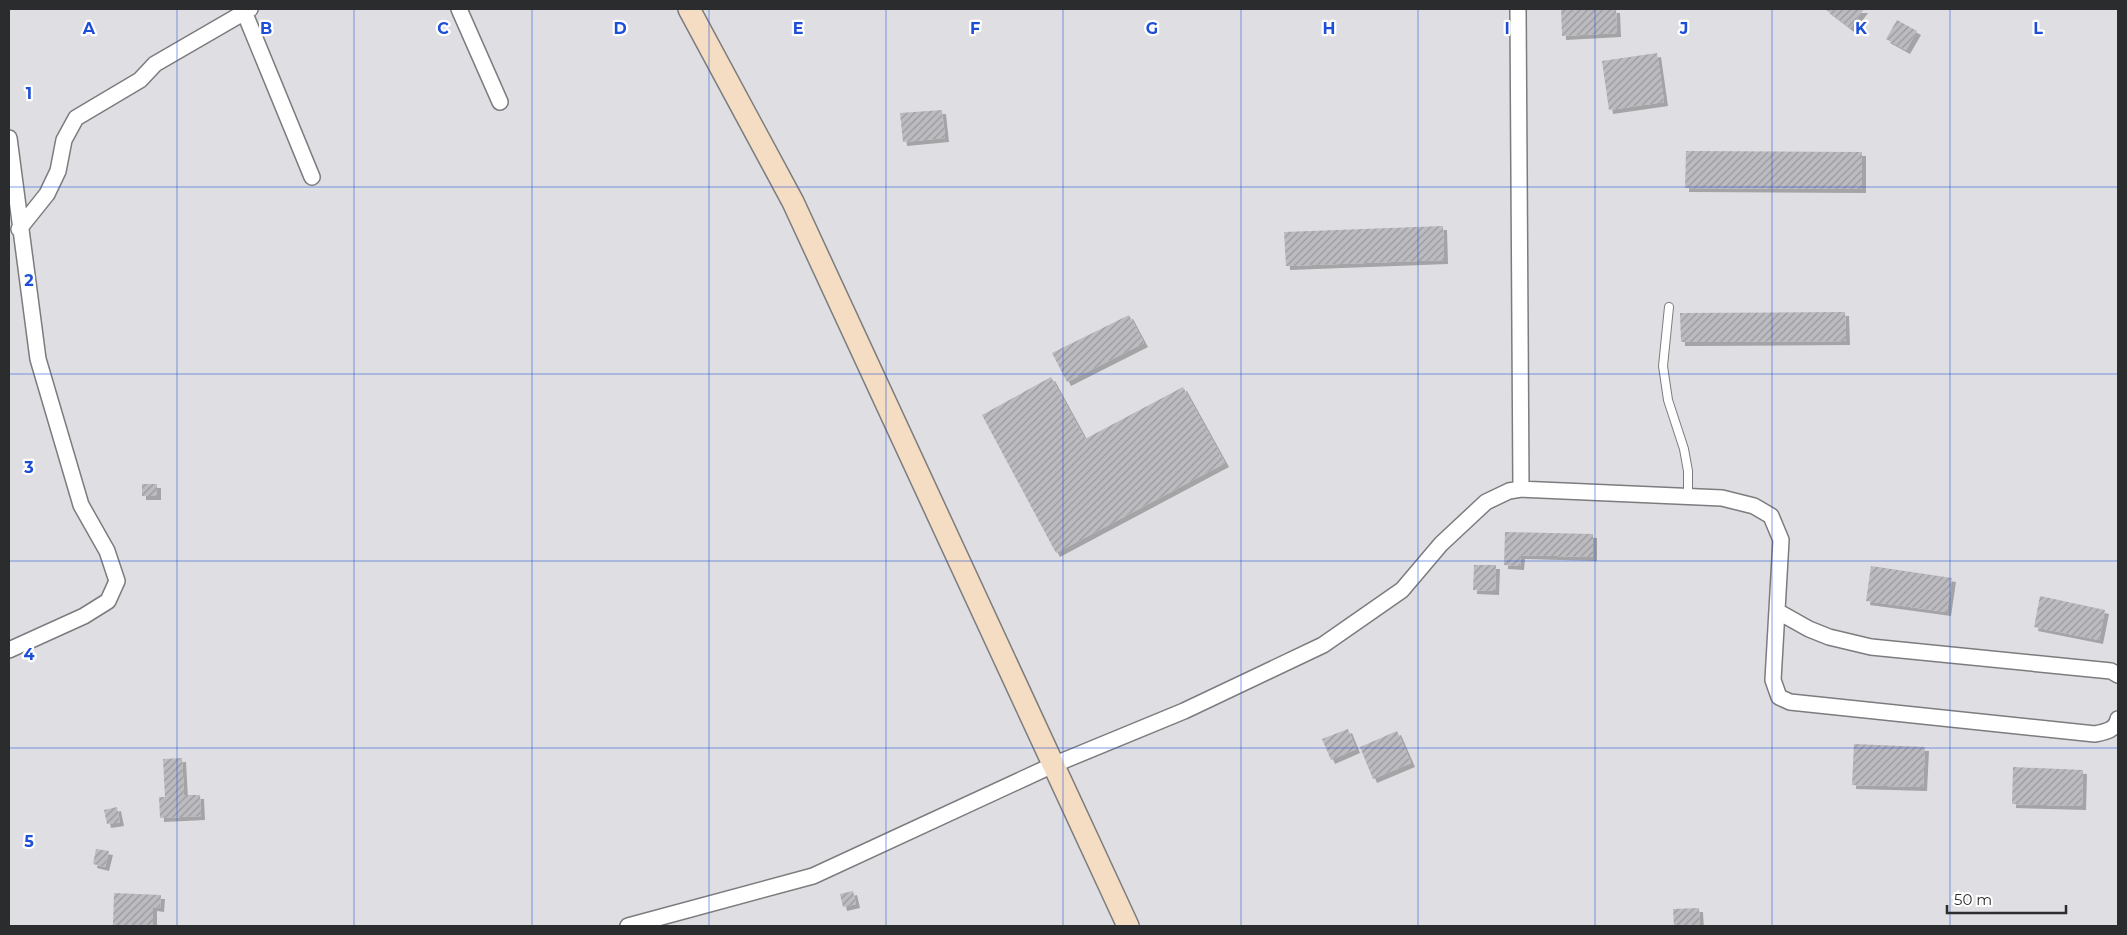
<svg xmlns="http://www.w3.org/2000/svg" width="2127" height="935" viewBox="0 0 2127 935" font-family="Montserrat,sans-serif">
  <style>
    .building { fill: url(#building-hatch); filter: url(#shadow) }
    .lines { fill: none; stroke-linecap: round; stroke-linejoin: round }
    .lane-casing { stroke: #7c7c7f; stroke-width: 10 }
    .street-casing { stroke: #7c7c7f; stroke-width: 18 }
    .secondary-casing { stroke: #7c7c7f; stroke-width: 24 }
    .lane { stroke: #fff; stroke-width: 8 }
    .street { stroke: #fff; stroke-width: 15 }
    .secondary { stroke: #f4ddc2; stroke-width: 21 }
    .grid { fill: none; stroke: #1d4ed8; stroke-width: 1; stroke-opacity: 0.55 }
    .grid-label { font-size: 16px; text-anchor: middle; font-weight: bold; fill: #1d4ed8; stroke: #fff; stroke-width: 4.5; stroke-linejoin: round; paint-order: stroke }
  </style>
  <defs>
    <pattern id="building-hatch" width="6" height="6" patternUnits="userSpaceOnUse" patternTransform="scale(1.25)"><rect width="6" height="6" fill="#bcbbbf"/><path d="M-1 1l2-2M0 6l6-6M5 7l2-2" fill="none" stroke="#99989c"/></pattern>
    <filter id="shadow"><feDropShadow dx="4" dy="4" stdDeviation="0" flood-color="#0004"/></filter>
  </defs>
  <rect width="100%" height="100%" fill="#dfdfe3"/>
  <!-- building -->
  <path class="building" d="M1561,9H1616L1617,33L1562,36Z
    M1825,9H1864L1850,28Z
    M1897,20L1917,31L1906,50L1886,39Z
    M1657,53L1664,102L1609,110L1602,61Z
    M942,110L945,138L903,142L900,113Z
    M1686,151L1862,152V189L1685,188Z
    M1443,226L1444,260L1286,266L1284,232Z
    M1845,312L1846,341L1681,342L1680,313Z
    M1129,315L1144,343L1067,382L1052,353Z
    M1051,377L1085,439L1183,387L1225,463L1056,553L982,415Z
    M142,484H157V496H142Z
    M1505,532L1593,534V557L1521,555L1520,566L1504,565Z
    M1474,565H1496L1495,591L1473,590Z
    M1871,566L1952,578L1947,612L1866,601Z
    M2040,596L2105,610L2099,640L2034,627Z
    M1348,729L1356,749L1331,760L1322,739Z
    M1397,731L1411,763L1373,779L1360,747Z
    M1854,744L1925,747L1923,787L1852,785Z
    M182,758L184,795H200L201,816L160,818L159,797H165L163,759Z
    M2013,767L2083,770L2082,806L2012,804Z
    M117,807L120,822L107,824L104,810Z
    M96,849L109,851L105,867L93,864Z
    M853,891L856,904L843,907L840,894Z
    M114,893L161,895L160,908L153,907V926H113Z
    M1699,908L1700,926H1674L1673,909Z"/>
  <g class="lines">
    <defs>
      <path id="lane" d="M1669,307L1663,366L1668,400L1684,449L1688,471V497"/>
      <path id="street" d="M243,9L312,177
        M459,9L500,102
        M1518,9L1521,489
        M9,138L38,359L81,505L107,551L117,581L108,601L84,616L9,650
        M19,229L47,194L58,171L64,140L76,118L140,80L155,64L250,9
        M1777,611L1809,629L1829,637L1871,647L2111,671L2118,675
        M628,926L813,876L1053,765L1184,711L1323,645L1402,590L1441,544L1486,502L1509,491L1521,489L1722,498L1754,506L1771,516L1781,540L1773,680L1779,697L1790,702L2095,734C2105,732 2116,730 2118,719"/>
      <path id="secondary" d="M689,9L793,202L1128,926"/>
    </defs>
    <!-- lane casing -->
    <use href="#lane" class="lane-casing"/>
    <!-- street casing -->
    <use href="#street" class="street-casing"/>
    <!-- secondary casing -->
    <use href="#secondary" class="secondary-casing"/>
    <!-- lane -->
    <use href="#lane" class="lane"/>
    <!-- street -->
    <use href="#street" class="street"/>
    <!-- secondary -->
    <use href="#secondary" class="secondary"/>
  </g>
  <!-- grid -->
  <path class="grid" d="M177,9V926M354,9V926M532,9V926M709,9V926M886,9V926M1063,9V926M1241,9V926M1418,9V926M1595,9V926M1772,9V926M1950,9V926M9,187H2118M9,374H2118M9,561H2118M9,748H2118"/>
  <g class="grid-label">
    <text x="89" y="34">A</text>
    <text x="266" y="34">B</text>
    <text x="443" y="34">C</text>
    <text x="620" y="34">D</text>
    <text x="798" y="34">E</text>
    <text x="975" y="34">F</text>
    <text x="1152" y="34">G</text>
    <text x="1329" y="34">H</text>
    <text x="1507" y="34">I</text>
    <text x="1684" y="34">J</text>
    <text x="1861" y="34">K</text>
    <text x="2038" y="34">L</text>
    <text x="29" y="99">1</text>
    <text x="29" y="286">2</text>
    <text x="29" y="473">3</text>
    <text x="29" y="660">4</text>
    <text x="29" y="847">5</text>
  </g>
  <!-- border -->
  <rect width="2127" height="935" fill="none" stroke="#2b2c2d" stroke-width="20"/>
  <!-- scale -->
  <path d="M1947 905v8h119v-8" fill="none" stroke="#2b2c2d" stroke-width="2.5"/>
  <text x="1954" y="905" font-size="15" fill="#2b2c2d" stroke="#ffffff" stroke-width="4" paint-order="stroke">50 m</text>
</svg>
